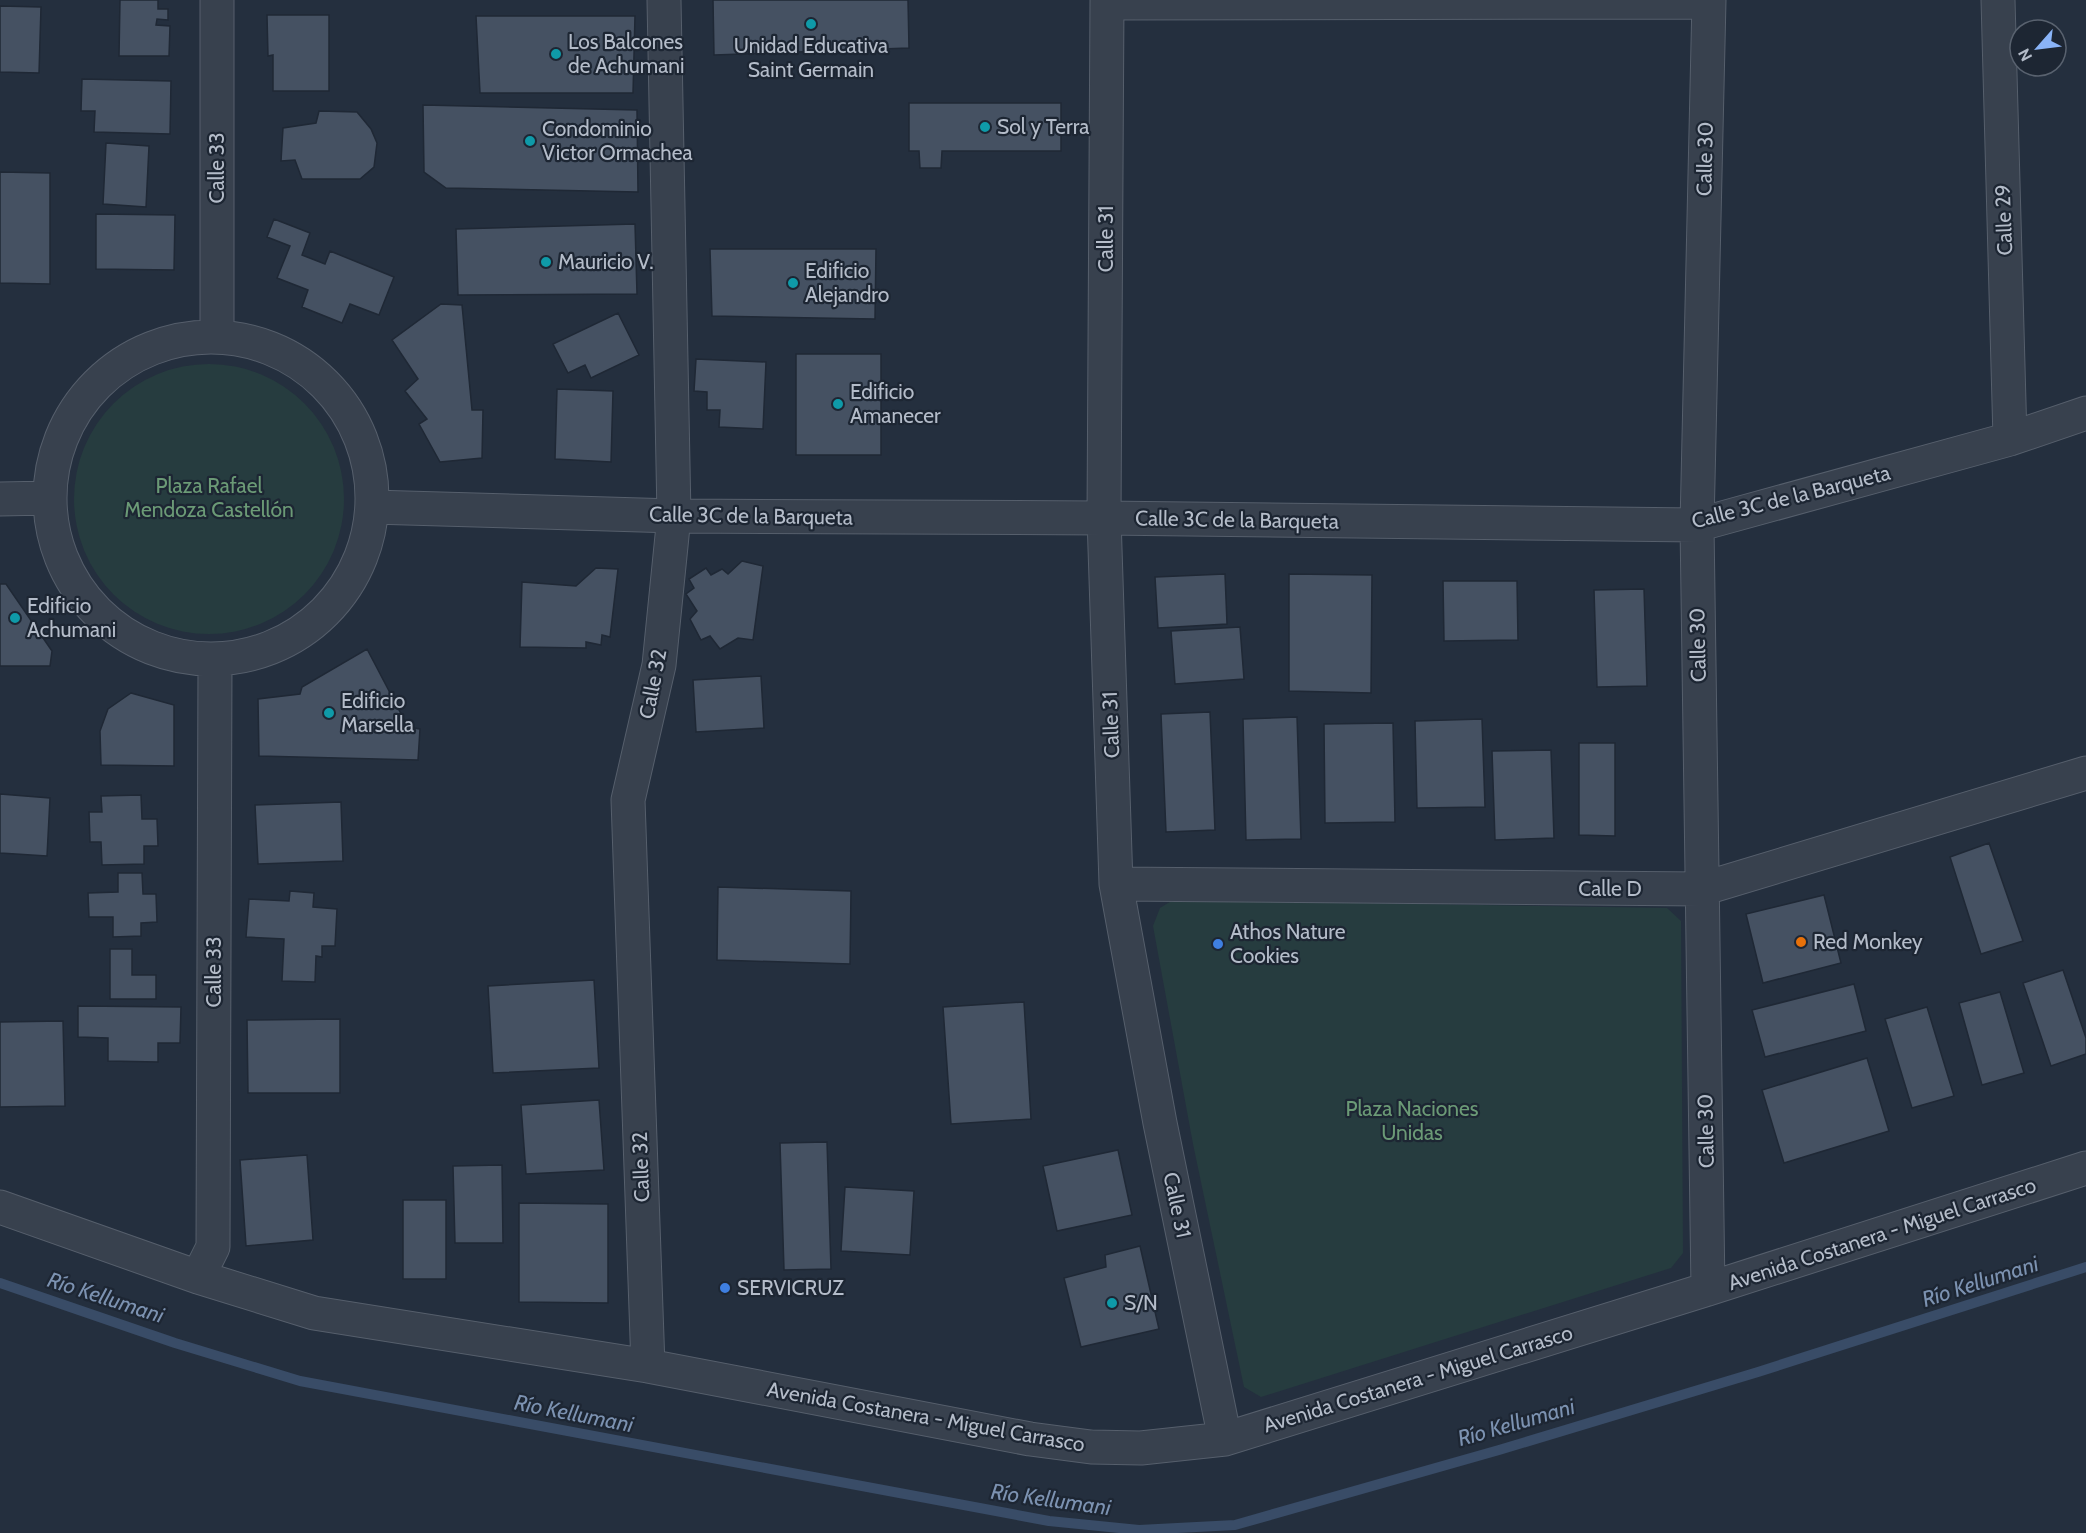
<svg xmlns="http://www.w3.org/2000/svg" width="2086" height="1533" viewBox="0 0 2086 1533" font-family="Cabin,sans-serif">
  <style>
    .green { fill: #263c3f }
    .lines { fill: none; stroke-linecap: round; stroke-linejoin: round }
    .stream { stroke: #394c67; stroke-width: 10 }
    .building { fill: #455162; stroke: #1f2835; stroke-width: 1.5 }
    .minor-casing { stroke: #565f6c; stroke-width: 35 }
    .minor { stroke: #38414e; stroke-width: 33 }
    .culture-dot { fill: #0f9aa8; stroke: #1d2633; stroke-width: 2 }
    .food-dot { fill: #e8710a; stroke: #1d2633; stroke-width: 2 }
    .shop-dot { fill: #3f7fe0; stroke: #1d2633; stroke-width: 2 }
    .labels { text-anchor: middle; stroke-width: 4.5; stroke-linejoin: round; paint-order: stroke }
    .poi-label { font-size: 21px; fill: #b4bcc9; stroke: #1d2633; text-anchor: start }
    .street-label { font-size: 21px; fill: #b4bcc9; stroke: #1d2633 }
    .park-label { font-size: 21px; fill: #6b9a76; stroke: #1d2633 }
    .water-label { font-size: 22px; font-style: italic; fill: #7c92b1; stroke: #1d2633 }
  </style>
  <rect width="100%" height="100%" fill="#242f3e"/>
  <!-- green -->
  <path class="green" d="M74 499a135 135 0 1 1 270 0a135 135 0 1 1-270 0Z
    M1173,900L1667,908L1681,921L1683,1253L1671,1268L1261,1397L1244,1387L1193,1144L1153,926L1160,908Z"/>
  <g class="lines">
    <!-- stream -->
    <path class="stream" d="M0,1283L175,1343L300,1381L1049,1521L1139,1530L1235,1525L1499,1450L1758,1372L2086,1267"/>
  </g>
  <!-- building -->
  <path class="building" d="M120,0H158V9H168V20L157,19L156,25L170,26L169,56H119Z
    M713,0H908L909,48L714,55Z
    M0,6L41,7L39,73L0,72Z
    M267,15H329V91H273V55L268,56Z
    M476,16H635L633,93H480Z
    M82,79L171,81L170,134L94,132L95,111H81Z
    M909,103H1061V151H942L941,168H920L919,151H909Z
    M423,105L637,110L638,192L446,188L424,172Z
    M319,111L357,112L371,129L377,143L374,167L360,179H302L295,160L281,161L283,128L316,123Z
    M106,143L149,146L146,207L103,204Z
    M0,172L50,173V284L0,283Z
    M96,214L175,215L174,270L96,269Z
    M274,219L310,233L302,255L325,264L330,251L394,277L379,315L350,304L342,323L302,307L308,290L277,278L290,246L267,237Z
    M635,224L637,294L458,295L456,229Z
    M710,249H876L875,319L712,316Z
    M441,304L462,305L472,410H483L482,458L440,462L419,424L427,419L405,391L418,379L392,340Z
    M618,313L639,355L591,378L585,365L568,373L553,344Z
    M796,354H881V455H796Z
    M696,359L766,362L763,429L719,427L720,410H707V392L694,391Z
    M557,389L613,391L611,462L555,459Z
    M742,561L763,566L753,640L738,638L720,649L710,636L701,640L690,619L697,611L686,594L694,588L689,579L706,568L711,575L722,569L728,574Z
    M596,568L618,569L610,637L602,635L601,645L586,642V648L520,647L522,582L576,586Z
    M1225,574L1227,624L1158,628L1155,577Z
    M1289,574L1372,575L1371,693L1289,691Z
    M1443,581H1517L1518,640L1444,641Z
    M0,584H6L52,651L50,666H0Z
    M1644,589L1647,686L1597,687L1594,590Z
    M1240,627L1244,679L1175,684L1171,631Z
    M367,649L408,727L420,729L418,760L259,756L258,699L300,694L302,687Z
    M761,676L764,728L696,732L693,680Z
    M131,693L174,705V766L101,765L100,731L108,709Z
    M1210,712L1215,830L1166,832L1161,714Z
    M1297,717L1301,839L1246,840L1243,719Z
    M1482,719L1485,807L1417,808L1415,721Z
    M1393,723L1395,822L1325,823L1324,724Z
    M1579,743H1615V836L1579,835Z
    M1551,750L1554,838L1495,840L1492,751Z
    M0,794L50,798L47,856L0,853Z
    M141,795L142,819H157L158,846H144V864L102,865L101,842H90L89,812H102L101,796Z
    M341,802L343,861L258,864L255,805Z
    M1989,843L2023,941L1981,954L1950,857Z
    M118,873H142L143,894H156L157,922L141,923V936L113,937V917H89L88,893L118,892Z
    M718,887L851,891L850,964L717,960Z
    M290,891L314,893L313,907L337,909L335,946H322V957L316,956L315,982L282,981L284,939L246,937L249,899L289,901Z
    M1824,895L1841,963L1763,983L1746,914Z
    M110,949H132V975H156V999H110Z
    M2063,970L2086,1038V1054L2051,1066L2023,983Z
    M594,980L599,1068L493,1073L488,986Z
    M1854,984L1866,1031L1765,1057L1752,1010Z
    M2000,992L2024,1073L1982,1085L1959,1003Z
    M1024,1002L1031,1119L951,1124L943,1007Z
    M78,1006L181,1007L180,1043H158V1062L108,1061V1038L78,1037Z
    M1927,1007L1954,1096L1912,1108L1885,1019Z
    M340,1019V1093H248L247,1020Z
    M63,1021L65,1106L0,1107V1022Z
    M1867,1058L1889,1131L1784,1163L1762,1090Z
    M599,1100L604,1170L526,1174L521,1105Z
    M827,1142L831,1269L784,1270L780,1143Z
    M1118,1150L1132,1215L1057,1231L1043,1166Z
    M307,1155L313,1240L246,1246L240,1160Z
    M502,1165L503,1243H455L453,1166Z
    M845,1187L914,1191L910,1255L841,1251Z
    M403,1200H446V1279H403Z
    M519,1203L608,1204V1303L519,1302Z
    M1140,1246L1159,1329L1081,1347L1064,1278L1106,1267L1105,1255Z"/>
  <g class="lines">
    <defs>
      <path id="minor" d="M217,0V336
        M1107,0L1104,518L1116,884L1160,1123L1225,1439
        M1998,0L2010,439
        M1107,3L1709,2
        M50 498a161 161 0 1 1 322 0a161 161 0 1 1-322 0Z
        M0,499L49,498
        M372,507L674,516L1104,518L1697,525L2010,439L2086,413
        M1116,884L1702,889L2086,773
        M0,1207L198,1277L314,1313L648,1366L1030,1439L1091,1447L1141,1448L1225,1439L1708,1289L2086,1168
        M198,1277L213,1247L215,663
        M1708,1289L1697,525L1709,0
        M648,1366L628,800L659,665L674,516L664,0"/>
    </defs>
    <!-- minor casing -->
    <use href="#minor" class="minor-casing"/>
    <!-- minor -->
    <use href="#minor" class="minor"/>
  </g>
  <!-- markers -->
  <g class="culture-dot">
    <circle cx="811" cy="24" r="6"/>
    <circle cx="556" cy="54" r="6"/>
    <circle cx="985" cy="127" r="6"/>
    <circle cx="530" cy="141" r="6"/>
    <circle cx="546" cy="262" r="6"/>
    <circle cx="793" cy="283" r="6"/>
    <circle cx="838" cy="404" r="6"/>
    <circle cx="15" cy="618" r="6"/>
    <circle cx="329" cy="713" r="6"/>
    <circle cx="1112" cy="1303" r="6"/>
  </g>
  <circle class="food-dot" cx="1801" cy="942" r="6"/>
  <g class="shop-dot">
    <circle cx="1218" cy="944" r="6"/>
    <circle cx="725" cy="1288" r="6"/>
  </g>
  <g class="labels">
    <!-- poi labels -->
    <g class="poi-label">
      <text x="568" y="49">Los Balcones<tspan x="568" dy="24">de Achumani</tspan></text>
      <text x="811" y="53" text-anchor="middle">Unidad Educativa<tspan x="811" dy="24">Saint Germain</tspan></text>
      <text x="997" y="134">Sol y Terra</text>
      <text x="542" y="136">Condominio<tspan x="542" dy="24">Victor Ormachea</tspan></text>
      <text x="558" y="269">Mauricio V.</text>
      <text x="805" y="278">Edificio<tspan x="805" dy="24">Alejandro</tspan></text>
      <text x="850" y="399">Edificio<tspan x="850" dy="24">Amanecer</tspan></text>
      <text x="27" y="613">Edificio<tspan x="27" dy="24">Achumani</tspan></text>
      <text x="341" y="708">Edificio<tspan x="341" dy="24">Marsella</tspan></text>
      <text x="1230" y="939">Athos Nature<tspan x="1230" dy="24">Cookies</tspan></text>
      <text x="1813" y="949">Red Monkey</text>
      <text x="737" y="1295">SERVICRUZ</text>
      <text x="1124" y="1310">S/N</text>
    </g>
    <!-- street labels -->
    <g class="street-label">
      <text transform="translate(1705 159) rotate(-89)" y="7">Calle 30</text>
      <text transform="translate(217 168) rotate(-90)" y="7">Calle 33</text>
      <text transform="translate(2004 220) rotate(-92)" y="7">Calle 29</text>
      <text transform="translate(1106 239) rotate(-90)" y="7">Calle 31</text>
      <text transform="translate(1791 497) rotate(-14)" y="7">Calle 3C de la Barqueta</text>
      <text transform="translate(751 516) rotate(1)" y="7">Calle 3C de la Barqueta</text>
      <text transform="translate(1237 520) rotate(1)" y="7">Calle 3C de la Barqueta</text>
      <text transform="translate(1698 645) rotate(-91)" y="7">Calle 30</text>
      <text transform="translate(653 684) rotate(-79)" y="7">Calle 32</text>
      <text transform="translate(1111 725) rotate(-92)" y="7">Calle 31</text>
      <text x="1610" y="896">Calle D</text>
      <text transform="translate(214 972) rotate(-90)" y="7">Calle 33</text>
      <text transform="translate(1706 1131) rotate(-91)" y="7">Calle 30</text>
      <text transform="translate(641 1167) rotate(-92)" y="7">Calle 32</text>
      <text transform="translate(1177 1205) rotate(78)" y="7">Calle 31</text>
      <text transform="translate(1882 1234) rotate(-18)" y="7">Avenida Costanera - Miguel Carrasco</text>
      <text transform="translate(1418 1379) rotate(-17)" y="7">Avenida Costanera - Miguel Carrasco</text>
      <text transform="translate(926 1417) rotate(10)" y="7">Avenida Costanera - Miguel Carrasco</text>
    </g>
    <!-- park labels -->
    <g class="park-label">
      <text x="209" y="493">Plaza Rafael<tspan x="209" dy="24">Mendoza Castellón</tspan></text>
      <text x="1412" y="1116">Plaza Naciones<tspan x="1412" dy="24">Unidas</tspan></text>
    </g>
    <!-- water labels -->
    <g class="water-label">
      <text transform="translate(1980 1281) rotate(-18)" y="8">Río Kellumani</text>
      <text transform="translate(106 1297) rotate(18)" y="8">Río Kellumani</text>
      <text transform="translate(574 1413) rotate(11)" y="8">Río Kellumani</text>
      <text transform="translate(1516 1422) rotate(-16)" y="8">Río Kellumani</text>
      <text transform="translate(1051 1499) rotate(8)" y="8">Río Kellumani</text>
    </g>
  </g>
  <!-- north arrow -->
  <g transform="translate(2038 48) rotate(242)"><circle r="28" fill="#1d2633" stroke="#59626f" stroke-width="1.5"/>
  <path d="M0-4.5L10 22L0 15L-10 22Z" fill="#8ab4f8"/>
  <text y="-9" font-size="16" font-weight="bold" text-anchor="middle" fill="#b4bcc9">N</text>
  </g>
</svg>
